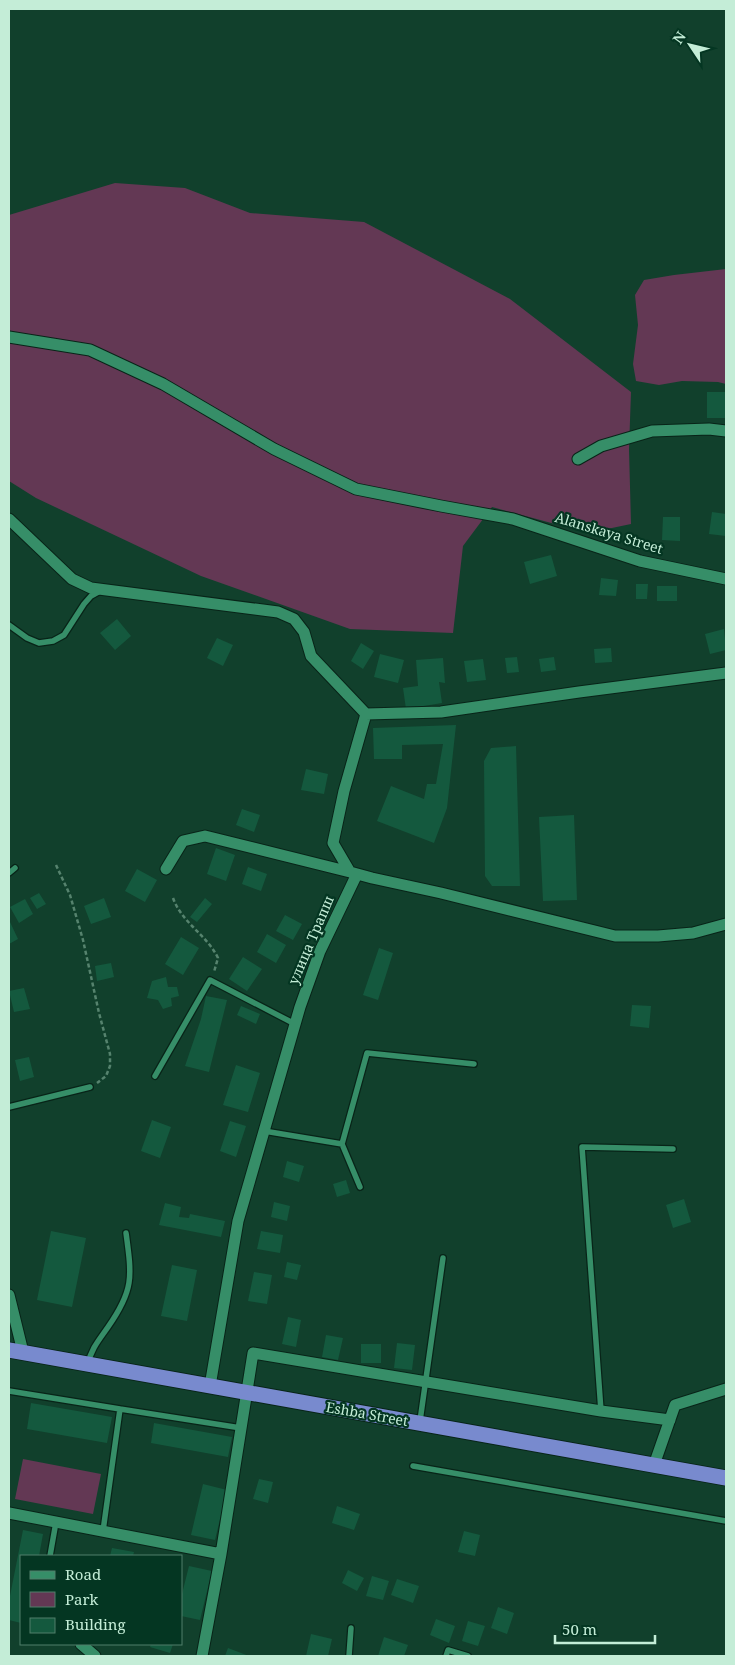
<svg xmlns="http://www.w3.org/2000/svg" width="735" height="1665" viewBox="0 0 735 1665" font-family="'Noto Serif',serif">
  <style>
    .green { fill: #633854 }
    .building { fill: #14593e }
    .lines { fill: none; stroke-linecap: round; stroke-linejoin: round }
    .service-casing { stroke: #082418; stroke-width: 8 }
    .minor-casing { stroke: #082418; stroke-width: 13 }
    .trunk-casing { stroke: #082418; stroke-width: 17 }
    .path { stroke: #56836e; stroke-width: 2.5; stroke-dasharray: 4 2.5; stroke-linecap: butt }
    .service { stroke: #368e68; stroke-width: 5.5 }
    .minor { stroke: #368e68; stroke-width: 11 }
    .trunk { stroke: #788ace; stroke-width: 15 }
    .labels { text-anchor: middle; stroke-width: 4.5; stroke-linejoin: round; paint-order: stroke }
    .street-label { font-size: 14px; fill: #c4edd7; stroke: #043622 }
  </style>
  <rect width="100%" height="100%" fill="#11402c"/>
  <!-- green -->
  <path class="green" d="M115,183L185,188L250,213L364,222L510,299L631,392L629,449L631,524L588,533L492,507L463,546L453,633L350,629L201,576L36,498L9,481V215Z
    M726,269V384L718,382L682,381L659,385L636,381L633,364L638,325L635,295L644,280L674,275Z
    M23,1459L101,1474L93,1514L15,1499Z"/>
  <!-- building -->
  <path class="building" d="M707,392H726V418H707Z
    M712,512L726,514V536L709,534Z
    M663,517H680V541L662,540Z
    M551,555L557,576L530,584L524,562Z
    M601,578L618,580L616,596L599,595Z
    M636,584H648L647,599H636Z
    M657,586H677V601H657Z
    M117,619L131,636L115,650L100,633Z
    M724,629L726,650L710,654L705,634Z
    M217,638L233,645L223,666L207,658Z
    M361,643L374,651L363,669L351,661Z
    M611,648L612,662L595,663L594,649Z
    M380,654L404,660L398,683L374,677Z
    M517,657L519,672L507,673L505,658Z
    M554,657L556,670L541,672L539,659Z
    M443,658L445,683L439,682L442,703L406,709L403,688L418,686L416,660Z
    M483,659L486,680L467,682L464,661Z
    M456,725L447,808L434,843L377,821L391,786L424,799L427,784H436L443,744L402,745V759H374L373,728Z
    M516,746L520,886H492L485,876L484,761L491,748Z
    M306,769L328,774L324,794L301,790Z
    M242,809L260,815L254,832L236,825Z
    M574,815L577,900L543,901L539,817Z
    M216,848L235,855L226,881L207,874Z
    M248,867L267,874L261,891L242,884Z
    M137,869L157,880L145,902L125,891Z
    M39,893L46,904L37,909L30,898Z
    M104,898L111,917L91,924L84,906Z
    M205,898L212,904L197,922L190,917Z
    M25,899L33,914L19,923L10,907Z
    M285,915L302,924L293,940L276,931Z
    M10,922L18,939L9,944V923Z
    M267,934L286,945L276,963L257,952Z
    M181,937L199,948L183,975L165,964Z
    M379,948L393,953L378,1000L363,995Z
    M243,957L262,969L247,991L229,979Z
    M111,963L114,977L97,981L95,966Z
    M166,977L168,987H177L179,996L171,998L172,1006L163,1009L158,1000L147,998L152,981Z
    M24,988L30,1009L14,1012L9,991Z
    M206,996L227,1000L209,1072L185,1066L201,1019Z
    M632,1005L651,1006L649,1028L630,1026Z
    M241,1006L260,1014L256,1024L237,1015Z
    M29,1057L34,1077L20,1081L15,1060Z
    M236,1065L260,1073L248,1112L223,1105Z
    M152,1120L171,1127L160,1158L141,1151Z
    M230,1121L246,1126L236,1157L220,1151Z
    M287,1161L304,1166L299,1182L283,1177Z
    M346,1180L350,1193L337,1197L333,1184Z
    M684,1199L691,1222L673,1228L666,1205Z
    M274,1202L290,1206L287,1221L271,1217Z
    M165,1203L181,1207L179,1217L189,1218L190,1214L225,1221L221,1237L159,1225Z
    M51,1231L86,1238L72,1307L37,1300Z
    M261,1231L283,1235L280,1253L257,1249Z
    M287,1262L301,1265L297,1280L284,1277Z
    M172,1265L197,1270L187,1321L161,1316Z
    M254,1272L272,1275L267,1304L248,1301Z
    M288,1317L301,1320L296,1347L282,1344Z
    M326,1335L343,1338L338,1360L322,1357Z
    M397,1343L415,1345L412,1370L394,1368Z
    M361,1344H381V1363H361Z
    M31,1403L112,1417L107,1443L27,1429Z
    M154,1423L232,1437L228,1457L151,1443Z
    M259,1479L273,1482L268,1503L253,1499Z
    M203,1484L227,1490L215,1540L191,1535Z
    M337,1506L360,1514L354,1530L332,1523Z
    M23,1530L43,1534L39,1556H21V1623L9,1620V1601Z
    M464,1531L480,1535L475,1556L458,1552Z
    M112,1548L134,1552L133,1556H110Z
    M189,1566L212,1571L200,1620L181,1616V1598Z
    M348,1570L364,1578L357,1591L342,1583Z
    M372,1576L389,1581L383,1600L366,1596Z
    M397,1579L419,1586L413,1603L391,1595Z
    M498,1607L514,1613L507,1634L491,1628Z
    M436,1619L455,1626L449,1643L430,1635Z
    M468,1621L485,1626L478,1646L462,1641Z
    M311,1634L332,1639L328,1656H306Z
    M384,1637L408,1645L404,1656H378Z
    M151,1644H173L170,1653L150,1647Z
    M228,1648L249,1656H225Z"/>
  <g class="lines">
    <defs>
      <path id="service" d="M9,625L27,638L39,643L53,641L64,635L84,604L91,596L100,591
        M9,873L15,868
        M155,1076L210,980L295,1024
        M9,1107L90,1087
        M264,1131L342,1144
        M360,1187L342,1144L367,1053L474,1064
        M88,1364C91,1349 99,1340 108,1327C134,1290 132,1277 126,1233
        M9,1391L120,1409L103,1531
        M120,1409L241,1428
        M601,1411L582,1147L673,1149
        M420,1421L443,1258
        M413,1466L726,1521
        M50,1556L56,1522
        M349,1656L351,1628
        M446,1656L448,1650L468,1656"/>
      <path id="minor" d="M9,337L90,350L163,384L274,449L356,489L441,506L513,519L640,561L726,579
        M578,459L601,446L652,431L709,429L726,431
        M9,519L72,579L91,588L278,612L294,619L304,632L311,656L366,714L441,712L579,692L726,673
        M366,714L344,791L333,843L350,872L372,878L441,893L615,936H658L693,933L726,924
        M166,869L183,841L205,836L350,872
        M9,1295L23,1352
        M210,1386L238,1221L300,1007L320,951L357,874
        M654,1465L675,1405L726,1389
        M9,1513L221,1554
        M81,1644L95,1656
        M202,1656L221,1554L253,1353L601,1411L670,1420"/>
      <path id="trunk" d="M9,1350L726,1478"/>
    </defs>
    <!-- service casing -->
    <use href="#service" class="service-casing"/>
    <!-- minor casing -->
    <use href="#minor" class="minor-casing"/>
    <!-- trunk casing -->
    <use href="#trunk" class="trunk-casing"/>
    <!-- path -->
    <path class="path" d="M56,865L70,895L83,940L99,1013L110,1054V1066L106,1076L97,1083
      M173,898C182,923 207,935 218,958L214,972"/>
    <!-- service -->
    <use href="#service" class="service"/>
    <!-- minor -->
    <use href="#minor" class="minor"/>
    <!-- trunk -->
    <use href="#trunk" class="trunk"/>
  </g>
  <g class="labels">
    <!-- street labels -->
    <g class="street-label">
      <text transform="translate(609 533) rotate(17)" y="5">Alanskaya Street</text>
      <text transform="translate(311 940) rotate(-67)" y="5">улица Трапш</text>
      <text transform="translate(367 1414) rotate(10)" y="5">Eshba Street</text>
    </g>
  </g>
  <!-- border -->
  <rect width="735" height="1665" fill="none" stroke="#c4edd7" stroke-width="20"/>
  <!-- legend -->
  <rect x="20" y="1555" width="162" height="90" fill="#043622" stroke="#517f6a"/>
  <rect x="30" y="1571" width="25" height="8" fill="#368e68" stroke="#517f6a"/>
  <text x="65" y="1580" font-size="15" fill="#c4edd7">Road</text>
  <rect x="30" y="1592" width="25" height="15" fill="#633854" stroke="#517f6a"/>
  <text x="65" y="1605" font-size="15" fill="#c4edd7">Park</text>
  <rect x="30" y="1618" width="25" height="15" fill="#14593e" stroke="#517f6a"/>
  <text x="65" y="1630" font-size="15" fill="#c4edd7">Building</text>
  <!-- north arrow -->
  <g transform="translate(690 45) rotate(305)" stroke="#043622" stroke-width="4" paint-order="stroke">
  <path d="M0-4L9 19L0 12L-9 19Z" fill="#c4edd7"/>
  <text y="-8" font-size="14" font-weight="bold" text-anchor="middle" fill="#c4edd7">N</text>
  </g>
  <!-- scale -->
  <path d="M555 1635v8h100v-8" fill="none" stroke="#c4edd7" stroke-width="2.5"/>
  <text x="562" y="1635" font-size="15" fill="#c4edd7" stroke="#043622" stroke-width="4" paint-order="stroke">50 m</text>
</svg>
